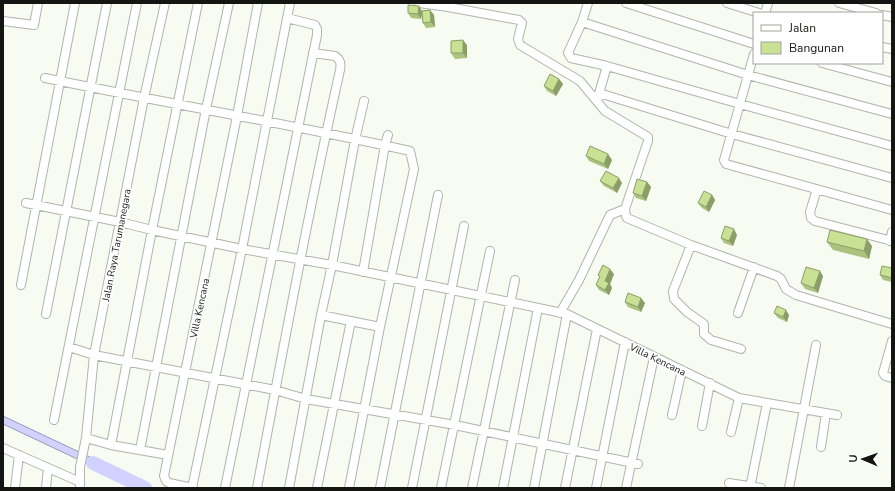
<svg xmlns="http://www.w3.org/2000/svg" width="895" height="491" viewBox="0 0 895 491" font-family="'Nunito Sans',sans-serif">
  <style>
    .water { fill: #d1d2ff; stroke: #9899b8 }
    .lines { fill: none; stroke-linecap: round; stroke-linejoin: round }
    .river { stroke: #d1d2ff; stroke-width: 14 }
    .minor-casing { stroke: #b1b4ac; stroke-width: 10 }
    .minor { stroke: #fff; stroke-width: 8 }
    .wall { fill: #acc27f }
    .shaded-wall { fill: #8c9e68 }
    .building { fill: #c8e194; stroke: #8c9e68 }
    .labels { text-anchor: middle; stroke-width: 3.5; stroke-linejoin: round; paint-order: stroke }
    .street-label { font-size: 10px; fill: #141512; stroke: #fff }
  </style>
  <rect width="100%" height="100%" fill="#f7fbf2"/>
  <!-- water -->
  <path class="water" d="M3,416L111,467L109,474L3,424Z"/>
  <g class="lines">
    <!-- river -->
    <path class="river" d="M93,463L145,488"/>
    <defs>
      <path id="minor" d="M419,3L448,7L519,20L522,23L518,39L520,45L580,81L605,111L648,137V141L625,209L626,216L627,218L691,245L777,276L781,279L786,289L796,295L892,324
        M588,3L582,22L568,53L571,58L607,66L740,104L892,146
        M626,3L754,44
        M727,3L759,13
        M839,3L876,13
        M765,13L768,3
        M882,15L892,17
        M3,21L34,25L38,3
        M582,22L748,75L892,114
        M882,47L892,49
        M754,54L724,160L726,164L892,210
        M822,63L892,82
        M45,78C166,103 289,124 410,151L414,169L380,327L349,488
        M599,93L732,134L892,178
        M600,96V90L607,66
        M817,189L810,212L811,218L815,221L892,241
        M26,203L120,222L152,230L242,249L332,265L567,314L739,398L837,415
        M890,241L892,232
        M691,245L673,291L674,299L687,312L704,324V334L711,340L741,349
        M363,272L385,145L388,135
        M21,285L75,3
        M560,313L579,280L610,215L625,209
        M738,313L754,267
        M46,314L107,3
        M321,315L380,327
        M892,341L883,373L885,376L892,378
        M69,347L94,355L275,390L306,399L455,425L638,464
        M672,415L682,370
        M54,420L137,3
        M702,426L710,383
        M731,432L739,398
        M86,438L111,445L168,455
        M111,445L152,230L198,3
        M821,447L826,413
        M3,448L80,482
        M140,450L206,109L229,3
        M729,483L761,488
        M15,488L19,455
        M46,488L48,468
        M80,488V467L86,438L94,355L144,98L165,3
        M192,488L242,249L290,3
        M193,488L169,483L166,481L164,476L237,116L258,3
        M225,488L317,35V29L315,25L287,18
        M257,488C283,349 309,209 340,70C341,64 341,60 335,56L313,53
        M289,488L321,315L332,265L355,140L364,101
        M317,488L351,321
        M380,488L438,195
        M412,488L464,226
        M441,488L490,251
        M472,488L515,280
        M503,488L538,308
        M534,488L567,314
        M565,488L597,329
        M596,488L625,342
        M626,488L654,357
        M750,488L767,403
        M789,488L816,345"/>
    </defs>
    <!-- minor casing -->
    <use href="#minor" class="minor-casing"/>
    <!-- minor -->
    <use href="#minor" class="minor"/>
  </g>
  <!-- wall -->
  <path class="wall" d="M430,10L434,15L435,27L426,28L423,23L422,15L421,19L411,18L408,13L422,11Z
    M467,45V58L455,59L451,53Z
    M559,79L563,84L556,96L547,91L544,86Z
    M586,156L612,160L608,169L589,161Z
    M600,181L622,183L617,193L604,186Z
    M647,182L651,187L646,201L636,198L633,193Z
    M712,195L715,200L709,212L702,208L698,203Z
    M737,235L733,246L724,243L721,238Z
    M827,242L872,246L869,259L833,250Z
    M892,268V282L883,280L880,275Z
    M614,274L610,284L612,288L609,295L599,290L596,285L600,276L598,275Z
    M823,276L818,293L805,289L801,283Z
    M625,302L645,303L641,312L628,307Z
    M774,313L789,315L787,322L778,318Z"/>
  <!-- shaded-wall -->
  <path class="shaded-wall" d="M419,6L422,11L421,19L418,14Z
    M430,10L434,15L435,27L431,22Z
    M463,40L467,45V58L463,53Z
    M559,79L563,84L556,96L553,91Z
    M608,154L612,160L608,169L604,164Z
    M619,178L622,183L617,193L613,188Z
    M647,182L651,187L646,201L642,196Z
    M712,195L715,200L709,212L706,207Z
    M734,229L737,235L733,246L729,241Z
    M867,239L872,246L869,259L864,251Z
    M610,269L614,274L610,284L612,288L609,295L605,290V281Z
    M820,271L823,276L818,293L814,288Z
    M641,298L645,303L641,312L638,307Z
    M786,310L789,315L787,322L783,317Z"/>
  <!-- building -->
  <path class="building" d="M408,5L419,6L418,14L408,13Z
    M430,10L431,22L423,23L422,11Z
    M463,40V53H451V41Z
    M550,74L559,79L553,91L544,86Z
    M590,146L608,154L604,164L586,156Z
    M606,171L619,178L613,188L600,181Z
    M637,179L647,182L642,196L633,193Z
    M704,191L712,195L706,207L698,203Z
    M725,226L734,229L729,241L721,238Z
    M830,230L867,239L864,251L827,242Z
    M603,265L610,269L605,281L609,283L605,290L596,285L600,276L598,275Z
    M882,266L892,268V278L880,275Z
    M806,267L820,271L814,288L801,283Z
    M628,293L641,298L638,307L625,302Z
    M777,306L786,310L783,317L774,313Z"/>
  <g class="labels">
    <!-- street labels -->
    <g class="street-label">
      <text transform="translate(116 245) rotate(-79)" y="4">Jalan Raya Tarumanegara</text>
      <text transform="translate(199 308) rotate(-78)" y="4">Villa Kencana</text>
      <text transform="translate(658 359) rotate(26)" y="4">Villa Kencana</text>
    </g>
  </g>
  <!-- border -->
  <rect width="895" height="491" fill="none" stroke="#141512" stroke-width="8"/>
  <!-- legend -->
  <rect x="753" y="12" width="130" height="52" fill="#ffffff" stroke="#a1a1a0"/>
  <rect x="761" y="25" width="20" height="6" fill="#ffffff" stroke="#a1a1a0"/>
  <text x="789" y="32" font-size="12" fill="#141512">Jalan</text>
  <rect x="761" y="42" width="20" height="12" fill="#c8e194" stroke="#a1a1a0"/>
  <text x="789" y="52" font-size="12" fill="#141512">Bangunan</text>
  <!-- north arrow -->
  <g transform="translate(863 459) rotate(272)" stroke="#ffffff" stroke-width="3" paint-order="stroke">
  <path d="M0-3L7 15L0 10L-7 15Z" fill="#141512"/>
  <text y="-6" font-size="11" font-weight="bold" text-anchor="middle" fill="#141512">U</text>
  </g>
</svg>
